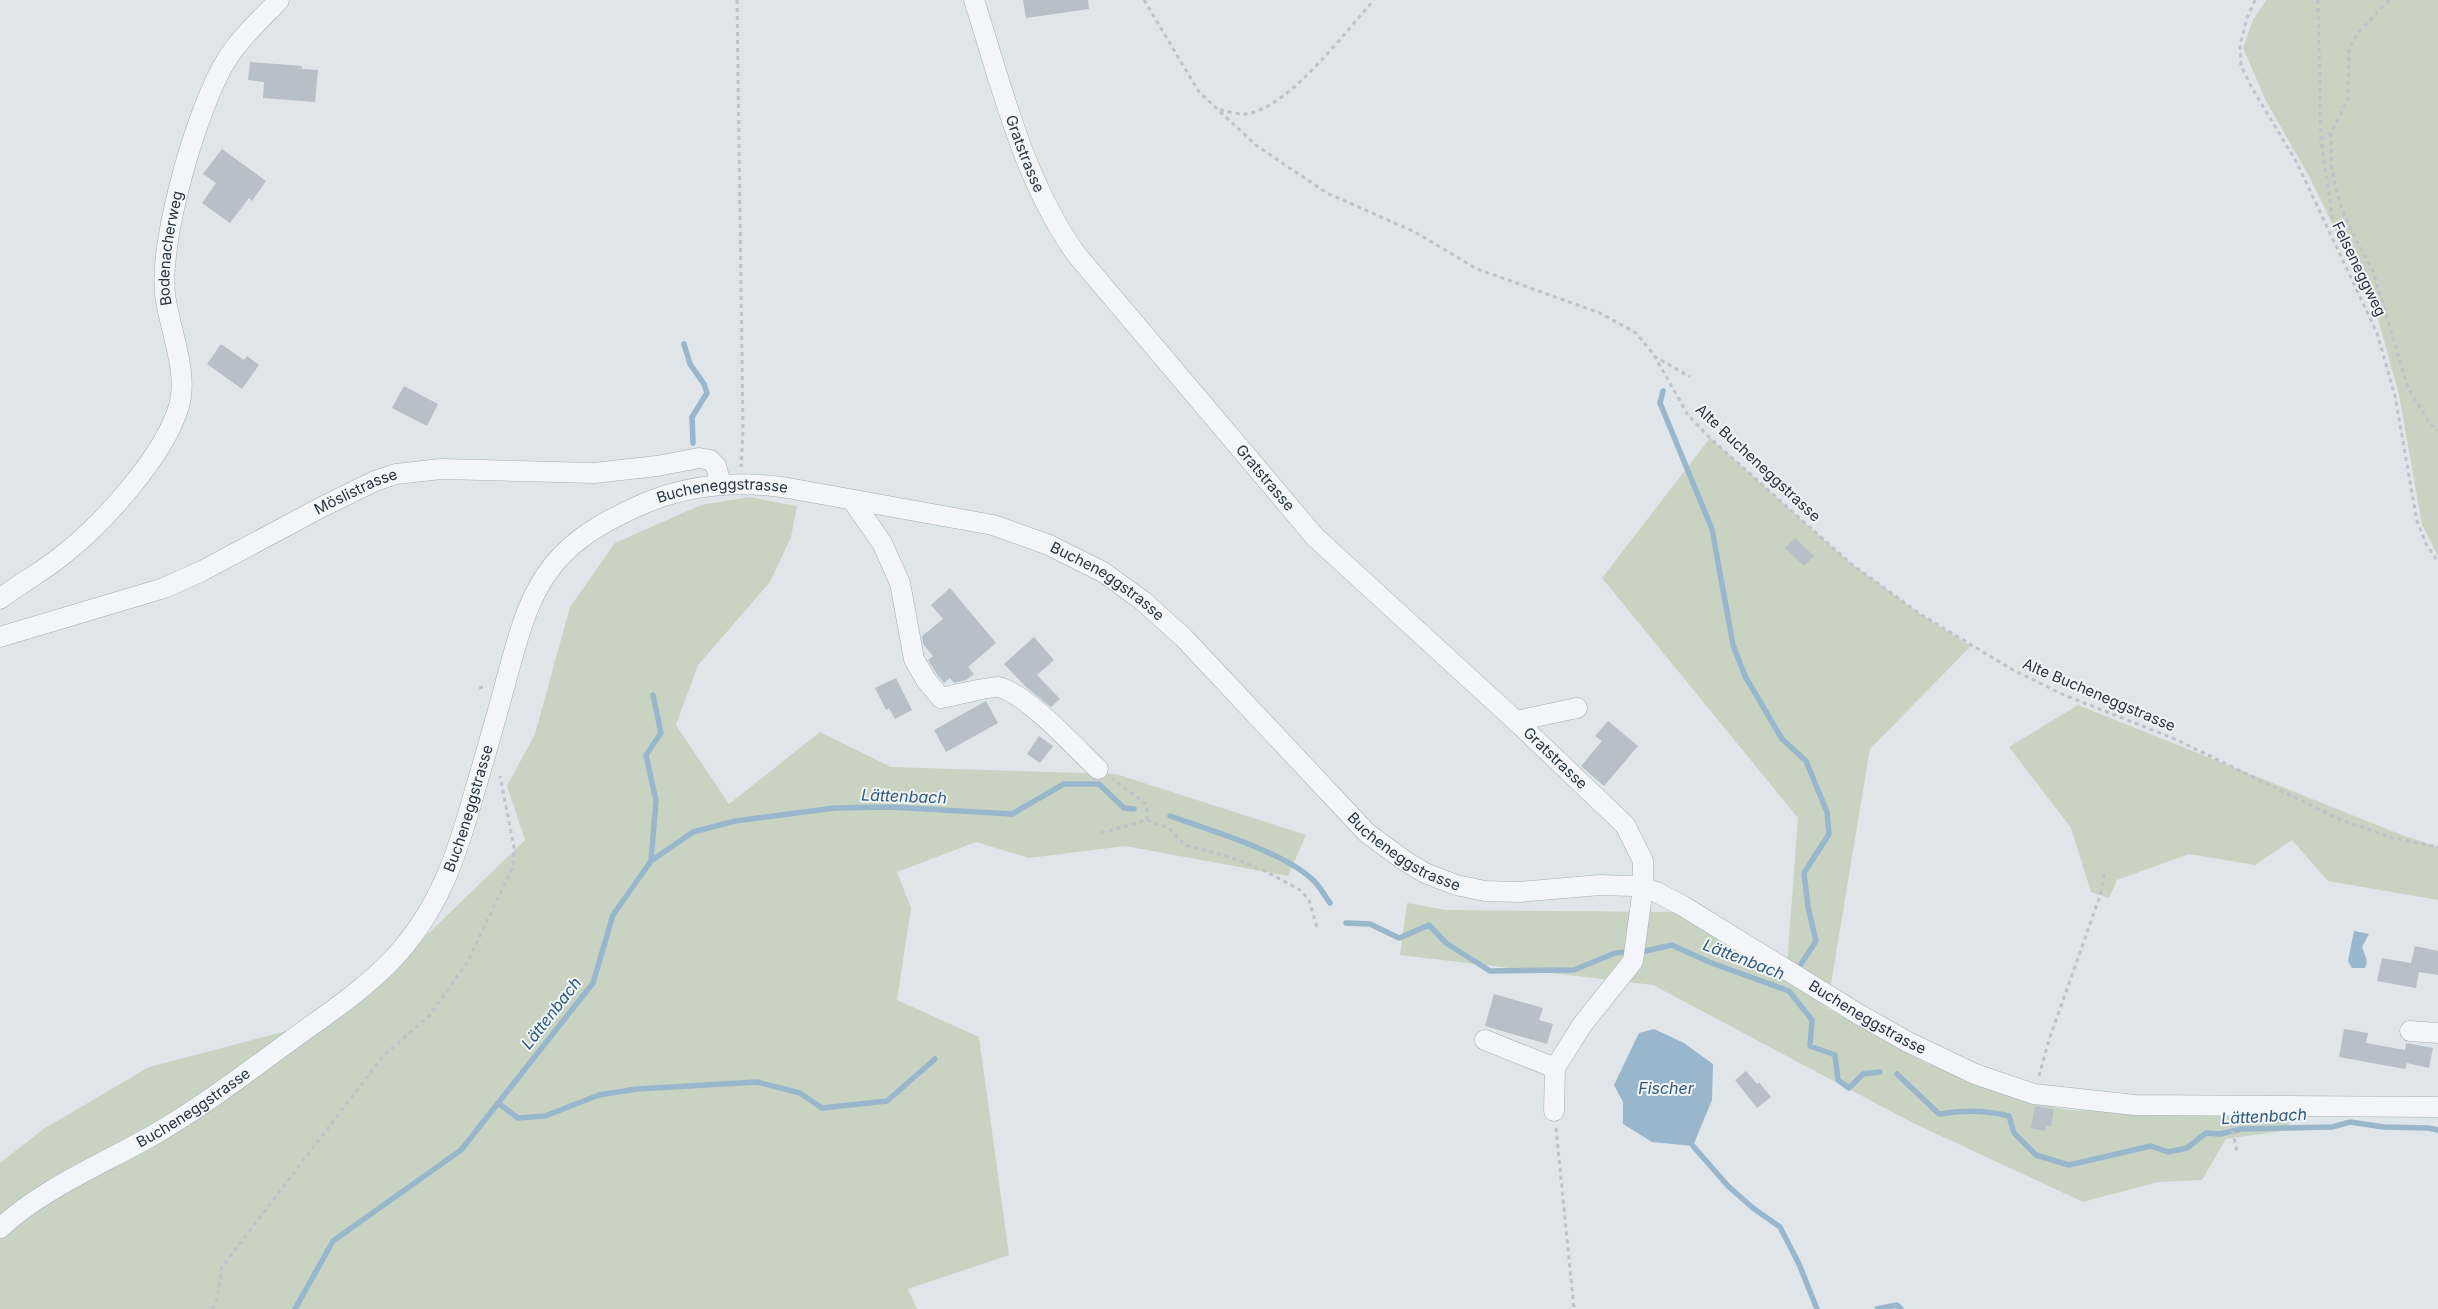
<svg xmlns="http://www.w3.org/2000/svg" width="2438" height="1309" viewBox="0 0 2438 1309" font-family="Inter,sans-serif">
  <style>
    .green { fill: #c8d4c1 }
    .water { fill: #99b7cc }
    .lines { fill: none; stroke-linecap: round; stroke-linejoin: round }
    .stream { stroke: #99b7cc; stroke-width: 5.5 }
    .building { fill: #b7bfc8 }
    .minor-casing { stroke: #a5acb5; stroke-width: 21 }
    .path { stroke: #bec3c9; stroke-width: 3; stroke-dasharray: 4 4; stroke-linecap: butt }
    .minor { stroke: #f3f5f8; stroke-width: 20 }
    .labels { text-anchor: middle; stroke-width: 4; stroke-linejoin: round; paint-order: stroke }
    .street-label { font-size: 15px; fill: #273443; stroke: #f0f4f7 }
    .water-label { font-size: 16px; font-style: italic; fill: #2f5879; stroke: #f0f4f7 }
  </style>
  <rect width="100%" height="100%" fill="#e0e5ea"/>
  <!-- green -->
  <path class="green" d="M2266,0H2438V556L2422,525L2399,395L2378,319L2310,178L2266,101L2243,48L2253,20Z
    M1710,438L1850,563L1920,614L1971,646L1870,749L1827,1008L1924,1062L2022,1101L2068,1110L2290,1119L2288,1130L2226,1139L2202,1180L2158,1182L2083,1202L1911,1122L1653,985L1400,955L1407,903L1446,910L1678,912L1786,979L1798,818L1602,578Z
    M749,497L797,506L791,537L770,582L698,665L676,725L729,804L820,732L891,767L1116,774L1306,835L1288,876L1125,846L1029,858L976,842L897,872L911,908L897,1000L979,1037L1009,1255L908,1289L917,1309H0V1163L45,1128L149,1067L321,1022L404,957L525,840L507,786L535,734L570,607L615,543L701,505Z
    M2078,705L2402,835L2438,847V900L2328,881L2292,840L2255,865L2189,854L2117,880L2109,898L2091,892L2071,828L2009,747Z"/>
  <!-- water -->
  <path class="water" d="M2354,931L2369,934L2362,947C2365,957 2369,959 2365,968H2352L2348,961Z
    M1654,1029L1684,1043L1713,1064L1712,1100L1693,1146L1652,1142L1623,1124V1102L1614,1085L1639,1033Z"/>
  <g class="lines">
    <!-- stream -->
    <path class="stream" d="M684,344L690,364L704,384L707,393L692,417L693,443
      M1663,391L1660,403L1712,529L1733,645L1745,676L1782,739L1806,761L1827,812L1829,834L1804,873L1808,907L1816,941L1801,964
      M1170,816C1209,830 1285,852 1314,881C1320,887 1325,896 1330,903
      M651,861L656,801L646,755L661,733L653,695
      M1346,923L1370,924L1399,938L1429,925L1446,943L1490,971L1574,970L1615,953L1626,952
      M1645,951L1672,945L1709,962L1789,991L1812,1020L1810,1046L1835,1055L1838,1080L1849,1088L1863,1074L1880,1072
      M1897,1074L1939,1114C1963,1110 1985,1110 2009,1116L2014,1133L2036,1155L2069,1165L2151,1146L2168,1152L2187,1148L2206,1133L2220,1134L2241,1129L2332,1127L2350,1122L2384,1127L2428,1128L2438,1130
      M498,1103L518,1118L545,1116L599,1095L637,1089L757,1082L800,1093L822,1108L887,1101L935,1059
      M1693,1146L1728,1186L1753,1208L1780,1227L1799,1264L1817,1309
      M295,1309L333,1241L461,1150L593,983L613,915L651,861L693,832L735,821L835,808L891,807L1012,814L1064,784H1099L1124,808L1134,809
      M1877,1309L1897,1305L1901,1309"/>
  </g>
  <!-- building -->
  <path class="building" d="M1023,0H1088L1089,9L1026,18Z
    M250,62L302,66V69L318,70L315,102L263,98L264,82L248,80Z
    M222,149L266,181L252,201L249,198L230,223L202,203L216,183L203,174Z
    M221,344L244,360L247,356L259,365L242,389L207,364Z
    M404,386L438,404L427,426L392,408Z
    M1795,538L1814,556L1804,566L1785,548Z
    M950,588L996,643L968,667L974,674L966,680L954,683L950,678L944,683L936,673L928,660L933,656L923,644L922,636L943,619L931,605Z
    M1034,637L1054,660L1037,675L1060,699L1051,707L1025,686L1004,664Z
    M896,678L912,710L895,719L889,708L886,710L875,688Z
    M986,701L998,723L946,752L934,730Z
    M1608,721L1638,746L1604,786L1581,766L1602,741L1595,736Z
    M1039,736L1053,746L1040,763L1027,754Z
    M2415,946L2438,951V975L2419,972L2416,988L2377,981L2382,958L2411,963Z
    M1494,994L1543,1008L1539,1020L1553,1024L1547,1044L1485,1026Z
    M2344,1029L2368,1033L2366,1043L2405,1050L2406,1043L2433,1048L2429,1068L2407,1063L2405,1069L2339,1057Z
    M1746,1071L1757,1084L1759,1082L1771,1097L1757,1108L1735,1080Z
    M2035,1106L2054,1110L2051,1126H2046L2045,1131L2031,1128Z"/>
  <g class="lines">
    <defs>
      <g id="minor">
        <path id="s1" d="M974,0C1002,87 1023,179 1076,254L1315,537L1516,721L1625,825L1643,861V888L1633,961L1582,1025L1555,1068L1554,1111"/>
        <path d="M852,500L882,543L900,583L914,659L926,680L941,698C951,696 993,686 998,687C1025,692 1076,748 1098,769"/>
        <path id="s2" d="M0,599C19,584 40,573 59,558C101,526 164,457 179,406C189,373 169,328 165,294C159,240 197,107 227,59C241,37 261,19 279,0"/>
        <path id="s3" d="M0,637L164,588L202,571L322,507L375,481L396,474L441,469L594,473L657,466L699,458L710,460L716,466L721,484"/>
        <path d="M1516,721L1577,708"/>
        <path d="M2410,1031L2438,1033"/>
        <path d="M1485,1040L1555,1068"/>
        <path id="s4" d="M0,1228C45,1187 103,1164 155,1134C202,1107 246,1073 290,1041C324,1016 361,992 391,961C439,911 457,855 475,790C486,753 497,715 507,677C518,638 527,597 554,564C575,538 604,522 634,508C683,485 736,480 788,488L993,525L1049,545L1103,572L1143,601L1184,638L1367,833L1405,861L1425,873L1456,885L1485,891L1519,892L1600,885L1633,886L1656,892L1683,906L1860,1015L1908,1042L1975,1074L2034,1094L2135,1105L2438,1107"/>
      </g>
    </defs>
    <!-- minor casing -->
    <use href="#minor" class="minor-casing"/>
    <!-- path -->
    <path class="path" d="M737,0L743,430L741,467
      M1144,0L1199,92L1257,146L1327,193L1415,232L1477,269L1600,313L1636,333L1654,355L1688,415L1710,438L1850,563L1920,614L2013,670L2062,694L2175,739L2339,819L2393,838L2438,847
      M2255,0L2247,18L2240,45L2241,66L2252,88L2297,163L2377,333L2395,396L2417,521L2426,544L2438,562
      M2318,0L2321,139L2332,216L2357,273L2360,292
      M2389,0L2358,33L2349,48L2348,100L2331,133V166L2340,204L2355,238L2373,271L2408,388L2429,422L2438,431
      M1220,110C1228,111 1238,115 1246,114C1289,108 1345,32 1374,0
      M2321,139L2331,133
      M1654,356L1690,377
      M479,688L486,686
      M1147,820L1169,828L1185,845L1230,857L1265,871L1300,890L1309,900L1317,927
      M1101,833L1147,820V805L1113,779
      M2039,1076L2049,1040L2101,893L2104,874
      M2231,1123L2237,1152
      M1556,1128L1574,1309
      M212,1309L217,1300L222,1267L383,1056L429,1016L467,963L513,867L514,847L500,776"/>
    <!-- minor -->
    <use href="#minor" class="minor"/>
  </g>
  <g class="labels">
    <!-- street labels -->
    <g class="street-label">
      <text dy="5" stroke="none"><textPath href="#s1" startOffset="162">Gratstrasse</textPath></text>
      <text dy="5" stroke="none"><textPath href="#s2" startOffset="428">Bodenacherweg</textPath></text>
      <text transform="translate(2359 269) rotate(64)" y="5">Felseneggweg</text>
      <text transform="translate(1758 463) rotate(43)" y="5">Alte Bucheneggstrasse</text>
      <text dy="5" stroke="none"><textPath href="#s1" startOffset="568">Gratstrasse</textPath></text>
      <text dy="5" stroke="none"><textPath href="#s3" startOffset="386">Möslistrasse</textPath></text>
      <text dy="5" stroke="none"><textPath href="#s4" startOffset="1098">Bucheneggstrasse</textPath></text>
      <text dy="5" stroke="none"><textPath href="#s4" startOffset="1501">Bucheneggstrasse</textPath></text>
      <text transform="translate(2099 695) rotate(23)" y="5">Alte Bucheneggstrasse</text>
      <text dy="5" stroke="none"><textPath href="#s1" startOffset="972">Gratstrasse</textPath></text>
      <text dy="5" stroke="none"><textPath href="#s4" startOffset="648">Bucheneggstrasse</textPath></text>
      <text dy="5" stroke="none"><textPath href="#s4" startOffset="1906">Bucheneggstrasse</textPath></text>
      <text dy="5" stroke="none"><textPath href="#s4" startOffset="2416">Bucheneggstrasse</textPath></text>
      <text dy="5" stroke="none"><textPath href="#s4" startOffset="228">Bucheneggstrasse</textPath></text>
    </g>
    <!-- water labels -->
    <g class="water-label">
      <text transform="translate(904 796) rotate(2)" y="6">Lättenbach</text>
      <text transform="translate(1744 959) rotate(21)" y="6">Lättenbach</text>
      <text transform="translate(551 1013) rotate(-52)" y="6">Lättenbach</text>
      <text x="1666" y="1094">Fischer</text>
      <text transform="translate(2264 1116) rotate(-3)" y="6">Lättenbach</text>
    </g>
  </g>
</svg>
